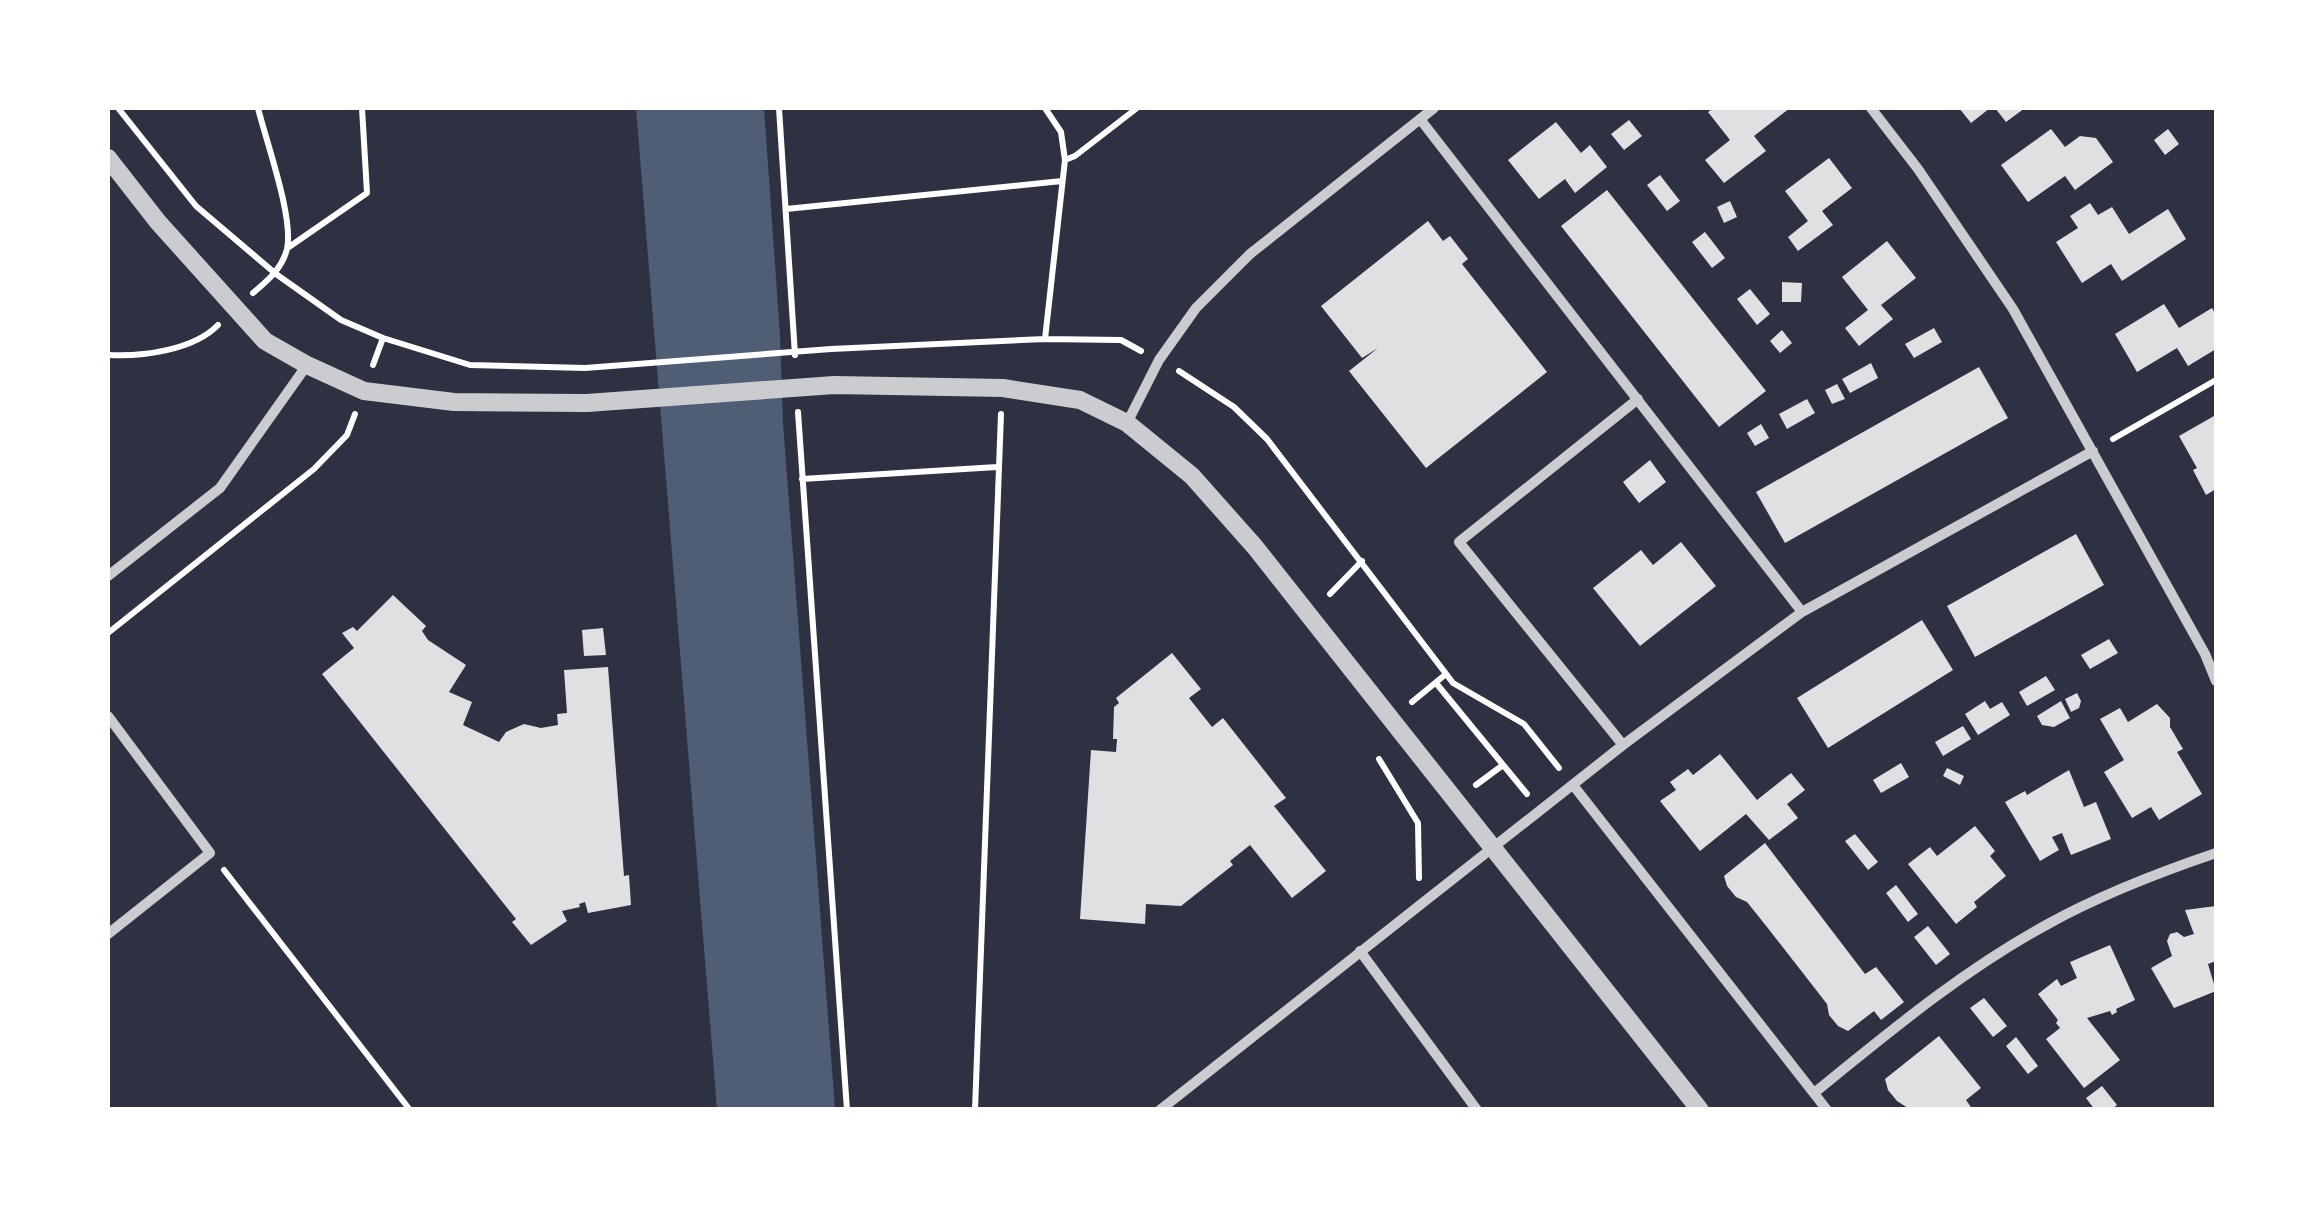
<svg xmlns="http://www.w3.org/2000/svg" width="2324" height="1217" viewBox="0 0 2324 1217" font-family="'Work Sans',sans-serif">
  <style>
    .water { fill: #4f5d75 }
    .building { fill: #e0e0e3 }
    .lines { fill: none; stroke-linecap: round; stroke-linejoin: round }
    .path { stroke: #fff; stroke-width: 6 }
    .minor { stroke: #caccd0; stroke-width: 10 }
    .tertiary { stroke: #caccd0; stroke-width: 18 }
  </style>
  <rect width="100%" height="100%" fill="#2d3142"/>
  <!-- water -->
  <path class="water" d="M636,108H764L780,335L783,423L835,1109H717Z"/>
  <!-- building -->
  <path class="building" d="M1714,108H1790L1754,136L1766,151L1724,183L1705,160L1730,140L1708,112Z
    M1959,108H1990L1971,123Z
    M1995,108H2025L2006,122Z
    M1629,120L1642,136L1624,150L1611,134Z
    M1556,122L1581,153L1590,145L1607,167L1575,193L1565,179L1539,199L1508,160Z
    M2051,129L2065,147L2080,136L2096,138L2113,162L2075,190L2065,176L2028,202L2001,165Z
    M2168,129L2179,144L2165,155L2154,140Z
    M1829,158L1852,188L1822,211L1833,225L1798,251L1788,237L1808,221L1785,191Z
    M1660,175L1680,201L1667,211L1647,185Z
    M1607,190L1766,391L1719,427L1561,226Z
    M1730,201L1737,217L1724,223L1717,207Z
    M2090,203L2098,215L2112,207L2129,234L2168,209L2186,239L2122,281L2111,264L2082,283L2056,242L2078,228L2070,216Z
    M1428,221L1443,241L1450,236L1468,259L1462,264L1547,372L1426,468L1349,371L1378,348L1362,358L1321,306Z
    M1705,232L1725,258L1712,268L1692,242Z
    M1887,241L1916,278L1881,305L1893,319L1859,346L1845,328L1868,310L1842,277Z
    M1782,282L1802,283L1801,302H1782Z
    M1750,289L1770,314L1757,325L1737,299Z
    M2164,304L2179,328L2212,308L2216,315V349L2188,366L2177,348L2137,372L2115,334Z
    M1934,328L1942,342L1914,358L1905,344Z
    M1782,330L1792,343L1780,353L1770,341Z
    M1871,363L1878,378L1850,393L1842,379Z
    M1979,367L2008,418L1785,543L1756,492Z
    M1837,384L1845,399L1832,404L1825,390Z
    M1807,399L1815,413L1787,429L1779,414Z
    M2214,416L2216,489L2206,495L2193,470L2197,468L2179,436Z
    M1761,424L1769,438L1755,446L1747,433Z
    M1650,460L1666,482L1639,503L1623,482Z
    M2076,534L2104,585L1975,657L1947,606Z
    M1681,542L1716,586L1640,646L1593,588L1641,550L1653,565Z
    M393,595L426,626L422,631L428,640L466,665L449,692L472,702L463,725L499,742L506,732L524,724L541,728L558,725L557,714L567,713L564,670L608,667L624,876L629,875L631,905L588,913L585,902L579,904L580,907L562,911L567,921L531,945L512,922L516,919L322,674L354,648L342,633L353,627L357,631Z
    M1922,620L1953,670L1828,748L1797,698Z
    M603,628L606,655L584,656L582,630Z
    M2109,639L2118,653L2090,669L2081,655Z
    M1172,653L1201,689L1189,698L1212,727L1223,718L1286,798L1274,806L1326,871L1292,898L1250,845L1230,861L1233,865L1181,906L1146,904L1145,924L1080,919L1091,750L1116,752L1117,739H1113L1114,707L1119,703L1116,698Z
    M2046,676L2055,690L2027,706L2019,692Z
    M2077,693L2081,701L2079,708L2071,712L2065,699Z
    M1985,701L1990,709L2002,702L2010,715L1978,735L1965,714Z
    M2061,701L2070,718L2054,727L2042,725L2037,716Z
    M2157,704L2170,718V727L2183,749L2177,752L2202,794L2159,820L2151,807L2132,818L2104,772L2124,760L2100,719L2120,708L2128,722Z
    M1963,726L1971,739L1943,756L1935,742Z
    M1720,754L1757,800L1791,773L1805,790L1787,804L1798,818L1769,840L1746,814L1700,851L1660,801L1676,790L1670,782L1688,769L1693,775Z
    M1901,763L1909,777L1881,793L1873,780Z
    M1947,768L1964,776L1960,785L1943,776Z
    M2069,770L2084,807L2096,802L2111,839L2071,855L2062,833L2052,837L2059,850L2040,861L2005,802L2025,791L2027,795Z
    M1975,826L1995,851L1990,856L2006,876L1974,902L1977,907L1956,924L1908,864L1930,847L1937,856Z
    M1855,834L1878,862L1868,870L1845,841Z
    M1765,843L1865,974L1876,967L1904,1002L1881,1020L1874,1011L1848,1031L1838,1026L1829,1015L1827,1004L1767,927L1747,902L1736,897L1727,886L1724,876Z
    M1896,885L1918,914L1908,922L1886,893Z
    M2216,906V961L2208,964L2216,991L2174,1008L2151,968L2172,956L2167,941L2170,934L2177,932L2184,937L2194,934L2185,910Z
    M1928,926L1950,954L1936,965L1914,937Z
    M2110,945L2135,1000L2116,1009L2117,1012L2112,1015L2110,1011L2087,1018L2120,1060L2084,1088L2046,1039L2060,1028L2056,1023L2058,1020L2038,994L2057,979L2061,986L2077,978L2070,962Z
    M1984,998L2007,1026L1993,1037L1970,1008Z
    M1939,1036L1981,1088L1966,1100L1973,1110H1911L1897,1101L1888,1090L1885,1079Z
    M2016,1037L2038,1066L2028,1074L2006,1046Z
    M2102,1086L2117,1105L2111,1110H2095L2086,1098Z"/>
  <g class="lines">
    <!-- path -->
    <path class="path" d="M118,108L196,206L276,274L341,320L383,338L470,365L585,368L831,349L1045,339L1121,340L1141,351
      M779,108L795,355
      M1045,108L1061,132L1065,160
      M786,209L1062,181
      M289,247L367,193L362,108
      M253,293C268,280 282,269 287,249C294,218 266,141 258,108
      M1045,339L1065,160L1075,156L1137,108
      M108,355C142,357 194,350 218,325
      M373,365L383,338
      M1179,371L1234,407L1267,439L1453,683L1524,724L1559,768
      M798,412L847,1110
      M2113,439L2216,380
      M802,479L997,467
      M1330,594L1362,561
      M108,633L314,469L347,435L355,414
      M1436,683L1527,794
      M1412,702L1446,674
      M1379,759L1418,823L1419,878
      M1476,785L1503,765
      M224,870L410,1110
      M975,1110L1001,414"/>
    <!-- minor -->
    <path class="minor" d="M1871,108L1918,169L2013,309L2205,654L2216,681
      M1420,119L1802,612
      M1127,423L1159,360L1196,308L1250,254L1434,108
      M108,576L220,488L307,365
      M108,716L210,853L108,934
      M1623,745L1459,542L1638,399
      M1573,785L1827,1110
      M1360,951L1477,1110
      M1814,1093C1888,1033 1963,970 2048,924C2100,895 2160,872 2216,853
      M1160,1110L1623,745L1802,612L2093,451"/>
    <!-- tertiary -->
    <path class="tertiary" d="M108,158L158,222L265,341L307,365L364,391L454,402L587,403L834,385L1003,388L1080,400L1127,423L1192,476L1255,547L1700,1110"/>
  </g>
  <!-- border -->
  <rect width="2324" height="1217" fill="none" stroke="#ffffff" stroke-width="220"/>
</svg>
